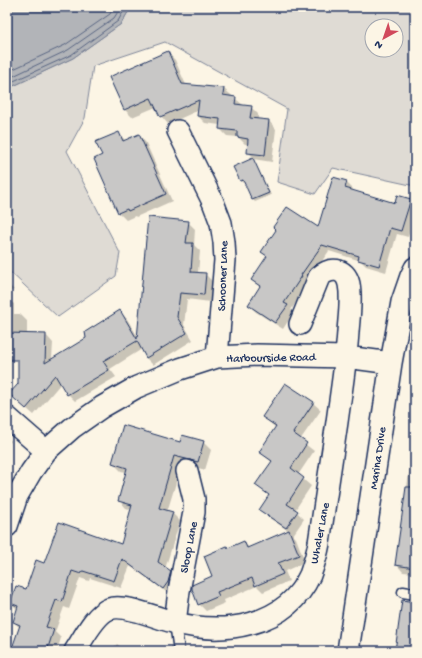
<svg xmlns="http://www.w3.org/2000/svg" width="422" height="658" viewBox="0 0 422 658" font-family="'Gochi Hand',sans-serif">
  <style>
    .green { fill: #dfdbd4; stroke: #7d8599; fill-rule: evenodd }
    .water { fill: #b2b4b8; stroke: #767f94 }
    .shadow { fill: #0003 }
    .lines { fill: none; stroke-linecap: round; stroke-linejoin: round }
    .shore { stroke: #576482; stroke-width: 1 }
    .building { fill: #c8c7c6; stroke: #1b2f5e }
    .service-casing { stroke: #1b2f5e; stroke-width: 13 }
    .minor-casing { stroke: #1b2f5e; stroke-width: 24 }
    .service { stroke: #fcf5e5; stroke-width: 10 }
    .minor { stroke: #fcf5e5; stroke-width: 21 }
    .labels { text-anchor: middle; stroke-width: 3.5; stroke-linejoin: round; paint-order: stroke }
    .street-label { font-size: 12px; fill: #1b2f5e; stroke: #fcf5e5 }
  </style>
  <rect width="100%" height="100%" fill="#fcf5e5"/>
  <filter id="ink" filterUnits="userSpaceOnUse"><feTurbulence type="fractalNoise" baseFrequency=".025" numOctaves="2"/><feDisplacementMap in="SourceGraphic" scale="8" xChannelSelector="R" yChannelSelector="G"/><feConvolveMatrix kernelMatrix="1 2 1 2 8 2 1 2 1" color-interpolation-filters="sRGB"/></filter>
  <g filter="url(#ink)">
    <!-- green -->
    <path class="green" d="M131,7H415V186L333,168L315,194L277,182L287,109L165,42L93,66L85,118L67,151L120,253L116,276L58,317L7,269V89L73,58L121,24ZM372,26H396V50H372Z"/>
    <!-- water -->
    <path class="water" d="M7,7H131L121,24L73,58L7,89Z"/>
    <!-- shadow -->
    <path class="shadow" d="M167,52L175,60L186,85L224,89L243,105L251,107L258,114V120L269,121L276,129L272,162L253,159L271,195L255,202L253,200L245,182L243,183L241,181L235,167L254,158L248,152L249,145L245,144L238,137L227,136L220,129V125L205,123L198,116L199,110L168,124L161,116L156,107L132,117L125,110L111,78Z
      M118,133L126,141L139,135L146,143L172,201L136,217L135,216L126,220L119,213L95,160L103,156Z
      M346,182L353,189L352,191L395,204L411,200L415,204V215L408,237L397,234L386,272L366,266L361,261L329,251L307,282L308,284L291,310L294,312L283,329L256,312L249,305L261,288L252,280L267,257L262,252L318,229Z
      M188,222L195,229L194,245L200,251L198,273L205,274L212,281L210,302L187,299L184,325L193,340L153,365L146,358L142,349L110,369L116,377L75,401L68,394L61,383L34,415L18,401L20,348L7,363V298L14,304V314H20L27,321V335H46L53,343L52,359L87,338L119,311L127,319L138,337Z
      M7,283L14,290L7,292Z
      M313,403L321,410L300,440L314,451L298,475L311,486L295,510L304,519L293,535L296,538L305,562L285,571L289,581L263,592L257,586L224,600L225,603L206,611L199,604L228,549L244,542L249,548L289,531L268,517L260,510L270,496L257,485L272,462L260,452L276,428L263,417Z
      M415,430V573L403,572L396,564Z
      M7,437L11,441L7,447Z
      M203,442L211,450L205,470L182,463L167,512L172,513L180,521L165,569L178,580L172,596L130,566L121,588L90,578L89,581L80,578L69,609L64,607L55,632L61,638L57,651H12L20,628L14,622L18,610L11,603L26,591L45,565L121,545L132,510L126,508L119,500L127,472L121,471L113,463L180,444Z
      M117,644L125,651H111Z"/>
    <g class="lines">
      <!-- shore -->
      <path class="shore" d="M7,72L65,45L110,14L114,7
        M7,79L68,50L114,18L121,7
        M7,84L71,55L118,21L126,7"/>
    </g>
    <!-- building -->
    <path class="building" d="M168,51L182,84L224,88L223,95L236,97L235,104L252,106L250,118L269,120L265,155L247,153L248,139L237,137V131L219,129L220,119L197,116L199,100L160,117L151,98L124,110L109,77Z
      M119,132L123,141L139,134L166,194L128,211L127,209L118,213L94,159L102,155L95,142Z
      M253,158L269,193L252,200L243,180L240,181L233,167Z
      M333,177L347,181L345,188L395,203L397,195L411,199L401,231L390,228L379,266L358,260L359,256L322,245L301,275L302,276L284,303L288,305L275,323L248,305L260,286L251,280L267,256L261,252L276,230L273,227L287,207L318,227Z
      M148,217L189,221L186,243H193L191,272L206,273L204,295L180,293L177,317L187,333L146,358L137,341L103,361L109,370L67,395L55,375L26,409L9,394L18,384V360H7V333L46,334L45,363L86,338L85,332L120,310L137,339Z
      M285,383L314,402L293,433L307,443L291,468L304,478L287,504L298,511L286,528L259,510L269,495L255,485L272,461L259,452L276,426L262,417Z
      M123,425L180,442L182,435L204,441L198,462L174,456L159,508L173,512L158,562L171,571L168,582L163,589L122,559L114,581L83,571L81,574L72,571L62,602L56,600L46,627L54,629L47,651H11L20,625L13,622L18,606L10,603L16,586L26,589L36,560L44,563L59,522L121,544L132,505L118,501L127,468L112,463Z
      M406,487H415V568L395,565Z
      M289,530L299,555L278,563L283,574L255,586L252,578L217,592L219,596L198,605L192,589V585L212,576L204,556L227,546L228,548L244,541L247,548Z
      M402,600L415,602V651H395Z"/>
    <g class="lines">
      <defs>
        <path id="service" d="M403,592L415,594
          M175,623L179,651"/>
        <path id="minor" d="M178,131L213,202L221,223L224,242L225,260L217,357
          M7,417L46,451
          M7,526L17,496L31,472L46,451L72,428L102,407L137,387L180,369L217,357L257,355L346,357L391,363
          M175,623L179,591L194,512V499L187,471
          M75,651C83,639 95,614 109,609C124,603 156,618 173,622C223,636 286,627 310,575C314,564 317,554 319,543C325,503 331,463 337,422C341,392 346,363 348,332C349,317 352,299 349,284C345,267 330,267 319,277L300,324
          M348,651L391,363L402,302L411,276L415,268"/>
      </defs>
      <!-- service casing -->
      <use href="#service" class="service-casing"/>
      <!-- minor casing -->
      <use href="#minor" class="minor-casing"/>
      <!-- service -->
      <use href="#service" class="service"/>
      <!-- minor -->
      <use href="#minor" class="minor"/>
    </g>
  </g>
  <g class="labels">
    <!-- street labels -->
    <g class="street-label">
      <text transform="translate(222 276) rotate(-88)" y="4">Schooner Lane</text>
      <text transform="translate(271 357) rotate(-1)" y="4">Harbourside Road</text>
      <text transform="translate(377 458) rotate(-82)" y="4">Marina Drive</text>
      <text transform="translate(319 533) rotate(-79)" y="4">Whaler Lane</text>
      <text transform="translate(188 547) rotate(-79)" y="4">Sloop Lane</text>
    </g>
  </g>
  <!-- margin -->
  <rect width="422" height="658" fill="none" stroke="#fcf5e5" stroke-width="24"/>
  <rect x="12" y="12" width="398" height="634" fill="none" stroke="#1b2f5e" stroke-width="1.5" filter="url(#ink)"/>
  <!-- north arrow -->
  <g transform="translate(384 38) rotate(220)"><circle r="19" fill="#fcf5e5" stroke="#a2a6af"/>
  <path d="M0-3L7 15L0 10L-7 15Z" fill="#d1495b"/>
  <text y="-6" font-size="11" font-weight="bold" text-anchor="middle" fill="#1b2f5e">N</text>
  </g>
</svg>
